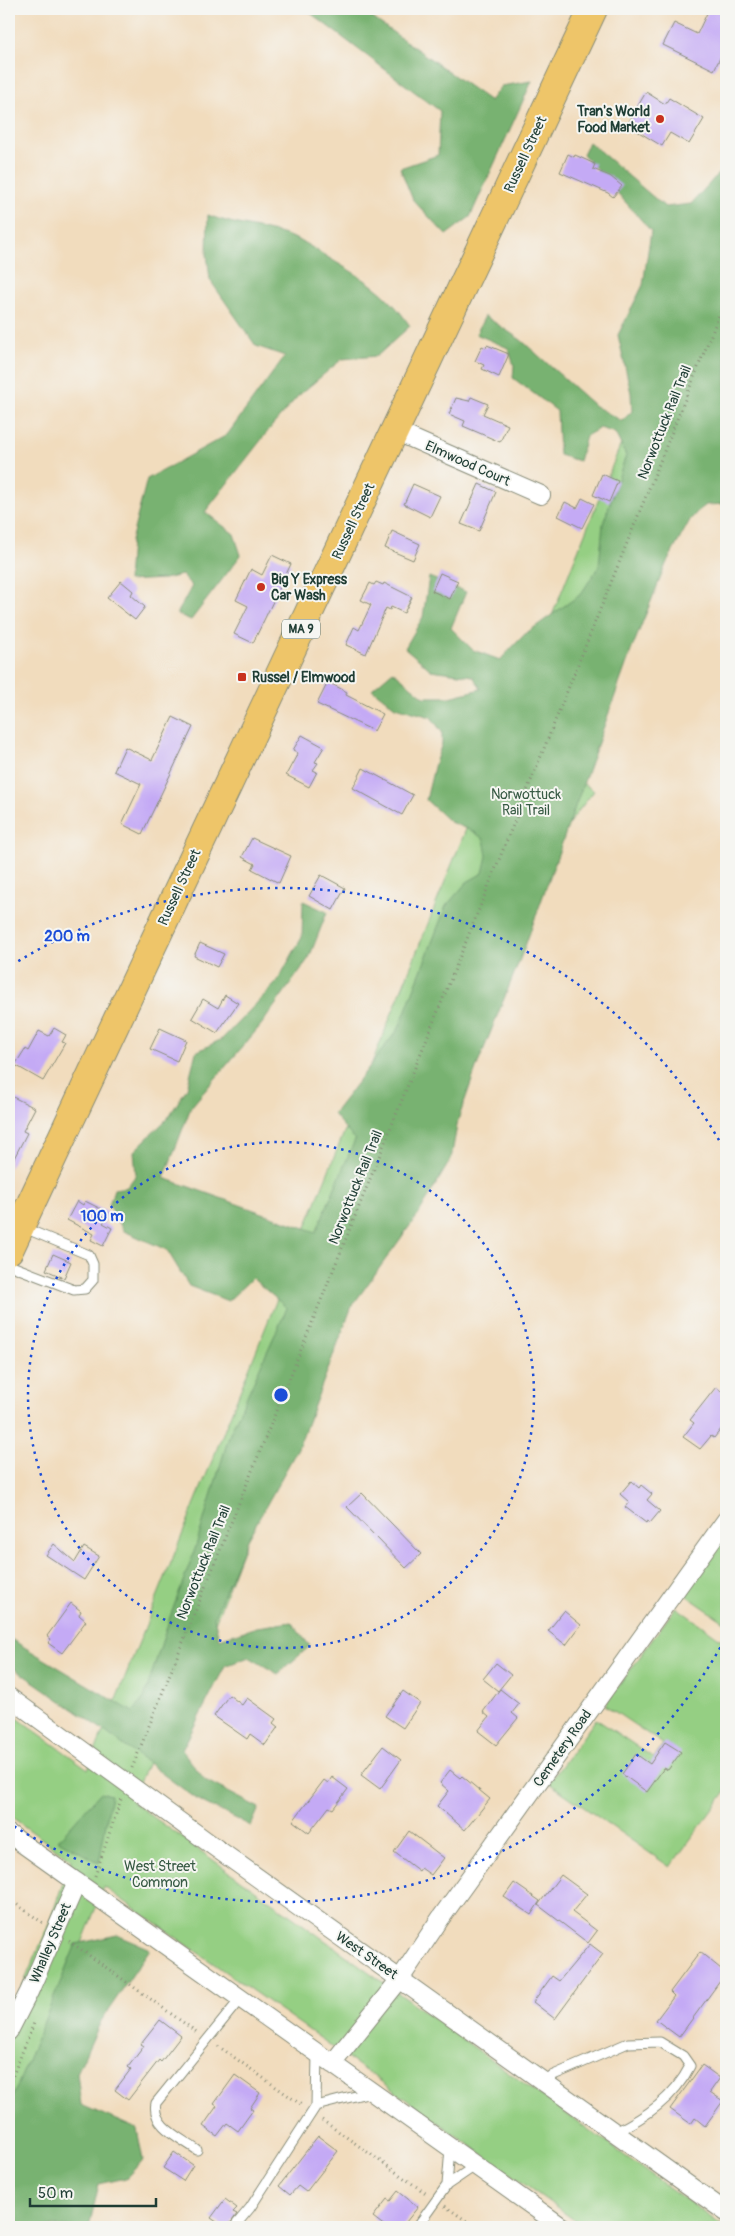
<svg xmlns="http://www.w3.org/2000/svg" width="735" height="2236" viewBox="0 0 735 2236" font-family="Pangolin,sans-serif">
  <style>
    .green { fill: #95cf83; stroke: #5a865c }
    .forest { fill: #78b271; stroke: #4c7852 }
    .building { fill: #c4aaf5 }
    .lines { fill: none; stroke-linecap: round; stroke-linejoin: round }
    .lane-casing { stroke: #888c78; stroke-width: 11 }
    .street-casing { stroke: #888c78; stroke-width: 20 }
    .highway-casing { stroke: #888c78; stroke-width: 30 }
    .path { stroke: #888c78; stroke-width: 3; stroke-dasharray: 1 4; stroke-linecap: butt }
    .lane { stroke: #fff; stroke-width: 9 }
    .street { stroke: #fff; stroke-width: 18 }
    .highway { stroke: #eec569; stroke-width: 28 }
    .ring { fill: none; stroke: #1d4ed8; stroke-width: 2.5; stroke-dasharray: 2.5 5 }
    .poi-dot { fill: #c8321e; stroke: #f6f6f2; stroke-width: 2 }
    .labels { text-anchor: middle; stroke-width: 4; stroke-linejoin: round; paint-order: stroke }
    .shield { fill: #f6f6f2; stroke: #60746d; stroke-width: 1 }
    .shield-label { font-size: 12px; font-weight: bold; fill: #1f3d34 }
    .poi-label { font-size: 14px; font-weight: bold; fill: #1f3d34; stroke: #f6f6f2; text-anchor: start }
    .street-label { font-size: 14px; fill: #1f3d34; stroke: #f6f6f2 }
    .park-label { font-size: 14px; fill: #375a44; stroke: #f6f6f2 }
    .centre { fill: #1d4ed8; stroke: #f6f6f2; stroke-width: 2.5 }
    .ring-label { font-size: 15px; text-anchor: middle; font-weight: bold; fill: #1d4ed8; stroke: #f6f6f2; stroke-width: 4; stroke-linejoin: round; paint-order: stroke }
  </style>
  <rect width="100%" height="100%" fill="#f6f6f2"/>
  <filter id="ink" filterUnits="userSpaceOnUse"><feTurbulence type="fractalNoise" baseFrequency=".02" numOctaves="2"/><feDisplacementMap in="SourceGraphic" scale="10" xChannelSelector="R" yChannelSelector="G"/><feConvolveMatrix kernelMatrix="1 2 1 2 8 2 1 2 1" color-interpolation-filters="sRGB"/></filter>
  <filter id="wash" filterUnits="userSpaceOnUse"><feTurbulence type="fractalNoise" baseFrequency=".0096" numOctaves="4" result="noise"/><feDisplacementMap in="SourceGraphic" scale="20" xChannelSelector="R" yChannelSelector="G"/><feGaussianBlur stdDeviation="1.12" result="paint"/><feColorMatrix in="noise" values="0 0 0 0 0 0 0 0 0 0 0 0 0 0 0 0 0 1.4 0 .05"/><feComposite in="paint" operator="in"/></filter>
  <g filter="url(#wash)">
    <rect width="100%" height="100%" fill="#f1dcbd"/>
    <!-- green -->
    <path class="green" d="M701,245L558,766L594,791L495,918L273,1470L183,1707L157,1742L131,1801L724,2227H584L330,2045L104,1887L9,2128V2009L20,1992L47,1929L71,1860L9,1815V1712L88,1769Z
      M726,1536V1623L684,1594Z
      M676,1607L726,1643V1791L670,1867L549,1783L596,1719L654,1758L663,1744L605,1705Z"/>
    <!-- forest -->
    <path class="forest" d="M305,9H360L490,101L501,86L532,81L470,217L446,235L413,200L400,168L438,155L440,111Z
      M589,142L665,207L691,204L726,165V504L706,505L697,512L690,520L666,564L631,651L524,949L477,1066L458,1120L451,1159L419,1213L352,1306L298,1448L246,1542L214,1617L219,1639L257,1627L291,1622L310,1646L278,1674L249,1657L225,1666L182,1750L205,1780L259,1808L251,1826L198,1800L92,1722L9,1665V1638L133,1712L144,1698L170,1617L195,1549L230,1433L287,1308L252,1278L228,1301L189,1286L167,1250L124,1231L109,1205L114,1189L127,1187L136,1175L134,1151L168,1118L187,1088L196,1052L222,1039L277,982L302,937L303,901L327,912L309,958L261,1025L191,1107L164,1178L316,1232L355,1140L333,1114L399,1028L446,906L467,882L483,873L487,856L484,839L472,831L450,822L426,800L435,763L442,744V732L431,717L395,707L372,689L393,671L424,697H450L481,689L473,676L431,670L405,648L423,617L429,577L466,592L451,628L473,650L500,660L525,634L581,594L599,566L603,524L626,455L615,433L600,428L586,436L579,461L559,455L557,411L513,378L514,365L508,348L476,334L485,316L521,340L595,406L622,421L632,411L631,393L618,335L643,285L651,231L583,154Z
      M208,215C237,227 268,227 296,239C308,244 319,252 329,258C364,279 387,291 410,326L377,356L342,359L298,396L272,426L205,512L234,534L241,555L191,620L177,614L192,586L182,575L164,579L128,581L131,541L147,479L227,435L285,356L256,346L210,280L207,254Z
      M101,1792L111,1795L99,1863L58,1840Z
      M117,1935L150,1949L101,2021L77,2073L81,2105L137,2129L143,2160L126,2178L99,2184L89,2227H9V2106L76,1944Z"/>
    <g id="blocks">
      <!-- building -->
      <path class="building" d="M709,9H726V46L714,70L663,45L674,23L697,34Z
        M646,92L665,104L669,98L704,119L689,144L670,133L662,146L627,125Z
        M568,154L574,157L575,155L595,164L593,169L610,176L622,186L613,197L608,193L560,172Z
        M487,345L509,354L499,377L482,369L484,365L475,361L482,346L486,348Z
        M471,397L488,404L483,414L508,425L500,442L463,426L465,421L449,414L456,398L469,401Z
        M602,474L618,481L609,502L593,495Z
        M413,484L440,496L430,517L404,504Z
        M479,484L496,492L479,531L461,524Z
        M582,498L594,504L582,528L558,516L565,502L577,508Z
        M392,531L420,544L413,560L385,548Z
        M272,555L291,564L253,643L234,634L248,606L236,600L251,569L262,575Z
        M440,573L458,581L450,599L432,591Z
        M121,581L133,591L131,595L145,607L135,620L107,598Z
        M376,582L383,585L384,583L412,597L404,613L391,607L390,610L386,608L366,654L346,645L354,627L359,630L371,605L361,600L370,583L374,585Z
        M328,682L347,692L346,695L383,714L374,731L317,704Z
        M173,717L193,727L142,834L122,824L141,784L114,771L125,747L152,760Z
        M302,735L324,747L315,762L318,763L313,770L317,772L309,787L286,775L298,753L293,750Z
        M363,768L413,795L402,815L353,788Z
        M252,838L291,856L279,883L252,869L255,864L242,857Z
        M321,875L345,888L333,910L309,896Z
        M200,943L224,954L217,967L194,956Z
        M225,995L238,1003L217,1033L192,1018L203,999L218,1008Z
        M54,1028L66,1035L62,1042L65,1043L43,1081L15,1065L25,1049L28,1051L39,1031L49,1036Z
        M160,1028L186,1040L177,1061L150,1049Z
        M9,1095L35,1108L23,1131L27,1133L9,1168Z
        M77,1201L83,1205L85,1201L109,1213L103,1223L112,1228L103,1246L91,1240L94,1234L67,1220Z
        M53,1254L71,1262L64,1278L46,1270Z
        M716,1387L726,1395V1423L714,1438L711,1436L700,1449L683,1437L694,1423L690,1420Z
        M631,1481L639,1488L641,1485L652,1494L647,1500L660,1511L650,1523L647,1521L646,1523L625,1507L629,1502L620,1494Z
        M362,1493L421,1554L406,1568L347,1507Z
        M54,1544L75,1562L84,1547L99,1556L84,1580L46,1555Z
        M71,1603L81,1611L79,1615L86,1621L62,1653L48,1643L51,1639L47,1636Z
        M564,1611L581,1625L566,1645L548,1631Z
        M496,1663L511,1675L498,1691L483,1679Z
        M500,1689L519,1704L512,1713L518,1718L496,1745L478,1731L489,1717L483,1712Z
        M403,1691L420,1703L403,1728L385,1716Z
        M229,1695L242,1705L247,1698L276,1719L273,1723L278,1727L265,1745L250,1734L247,1739L214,1716Z
        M665,1742L681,1752L668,1770L664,1768L647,1792L622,1774L636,1754L650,1764Z
        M383,1746L401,1760L380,1789L361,1775Z
        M450,1770L460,1778L462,1776L490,1799L465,1830L437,1806L449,1791L440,1783Z
        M332,1777L348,1789L333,1809L329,1807L309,1833L293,1821L324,1780L328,1783Z
        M409,1831L444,1858L431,1875L421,1868L419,1871L394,1852Z
        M561,1875L587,1894L572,1912L597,1931L588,1943L538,1905Z
        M514,1883L540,1901L531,1915L504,1897Z
        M590,1944L603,1954L555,2019L533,2002L552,1976L559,1981Z
        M700,1952L726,1973L679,2037L656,2020L674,1996L670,1992Z
        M160,2020L181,2036L161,2062L159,2060L128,2100L115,2090L131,2069L128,2067L144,2046L141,2044Z
        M702,2065L720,2078L710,2092L723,2101L705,2126L695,2118L691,2124L670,2109Z
        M235,2075L260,2093L250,2108L253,2110L238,2131L227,2123L217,2136L203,2126L217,2106L214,2104Z
        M318,2136L338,2151L306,2192L298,2186L290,2195L279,2186Z
        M174,2152L193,2165L183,2181L163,2168Z
        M398,2191L418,2207L402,2227H386L373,2217L387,2199L390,2201Z
        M225,2199L237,2208L233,2212L237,2214L228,2227H224L211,2218Z"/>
    </g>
  </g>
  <g filter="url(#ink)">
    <use href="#blocks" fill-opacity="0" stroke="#888c78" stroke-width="1"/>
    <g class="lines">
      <defs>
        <path id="lane" d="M9,1265L74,1290L85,1289L93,1280V1264L89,1255L22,1227
          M542,2080L628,2043L660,2042L683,2056L690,2066C674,2098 646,2117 615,2132
          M316,2106L371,2092
          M197,2150C181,2138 151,2126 156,2103L241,1998
          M447,2185L450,2148
          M234,2227L250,2208L316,2106L317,2053
          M417,2227L447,2185L475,2166"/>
        <path id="street" d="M395,431L541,495
          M9,1697L216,1848L726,2212
          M9,1834L562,2227
          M9,2031L29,1992L77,1882
          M332,2064L400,1979L440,1919L726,1520"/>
        <path id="highway" d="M9,1250L593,9"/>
      </defs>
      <!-- lane casing -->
      <use href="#lane" class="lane-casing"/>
      <!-- street casing -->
      <use href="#street" class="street-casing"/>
      <!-- highway casing -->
      <use href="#highway" class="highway-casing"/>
      <!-- path -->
      <path class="path" d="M132,1768L726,298
        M95,1876L121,1799
        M9,1899L43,1923
        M69,1941L198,2033
        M218,2046L303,2106
        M9,2085L34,2023
        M322,2120L427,2194
        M445,2206L475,2227"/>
      <!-- lane -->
      <use href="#lane" class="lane"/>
      <!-- street -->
      <use href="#street" class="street"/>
      <!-- highway -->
      <use href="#highway" class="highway"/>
    </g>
  </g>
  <!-- distance rings -->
  <g class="ring">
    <circle cx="281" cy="1395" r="253"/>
    <path d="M724 1641A507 507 0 0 1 12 1825M12 965A507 507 0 0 1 724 1149"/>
  </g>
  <!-- markers -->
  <g class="poi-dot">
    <circle cx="660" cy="119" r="5"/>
    <circle cx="261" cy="587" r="5"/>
    <rect x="237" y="672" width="10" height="10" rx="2.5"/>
  </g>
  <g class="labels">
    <!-- shield labels -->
    <rect class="shield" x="282" y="619.5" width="38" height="19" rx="4"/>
    <g class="shield-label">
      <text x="301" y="633">MA 9</text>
    </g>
    <!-- poi labels -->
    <g class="poi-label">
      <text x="650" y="116" text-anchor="end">Tran's World<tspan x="650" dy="16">Food Market</tspan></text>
      <text x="271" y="584">Big Y Express<tspan x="271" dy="16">Car Wash</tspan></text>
      <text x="252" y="682">Russel / Elmwood</text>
    </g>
    <!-- street labels -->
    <g class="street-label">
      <text transform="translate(525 154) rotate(-65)" y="5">Russell Street</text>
      <text transform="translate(664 422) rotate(-68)" y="5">Norwottuck Rail Trail</text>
      <text transform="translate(468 463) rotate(24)" y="5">Elmwood Court</text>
      <text transform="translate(353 521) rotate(-65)" y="5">Russell Street</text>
      <text transform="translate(179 887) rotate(-65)" y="5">Russell Street</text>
      <text transform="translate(355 1187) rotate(-68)" y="5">Norwottuck Rail Trail</text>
      <text transform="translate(203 1562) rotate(-68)" y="5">Norwottuck Rail Trail</text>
      <text transform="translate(562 1748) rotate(-55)" y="5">Cemetery Road</text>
      <text transform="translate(50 1943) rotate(-67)" y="5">Whalley Street</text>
      <text transform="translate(367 1955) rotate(35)" y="5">West Street</text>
    </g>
    <!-- park labels -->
    <g class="park-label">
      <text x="526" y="799">Norwottuck<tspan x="526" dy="16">Rail Trail</tspan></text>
      <text x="160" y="1871">West Street<tspan x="160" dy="16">Common</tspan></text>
    </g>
  </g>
  <circle cx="281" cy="1395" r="8" class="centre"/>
  <g class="ring-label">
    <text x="67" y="941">200 m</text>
    <text x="102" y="1221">100 m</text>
  </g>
  <!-- margin -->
  <rect width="735" height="2236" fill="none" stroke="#f6f6f2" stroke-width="30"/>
  <!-- scale -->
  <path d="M30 2198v8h126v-8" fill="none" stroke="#1f3d34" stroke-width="2.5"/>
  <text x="38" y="2198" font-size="15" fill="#1f3d34" stroke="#f6f6f2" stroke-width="4" paint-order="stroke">50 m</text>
</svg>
